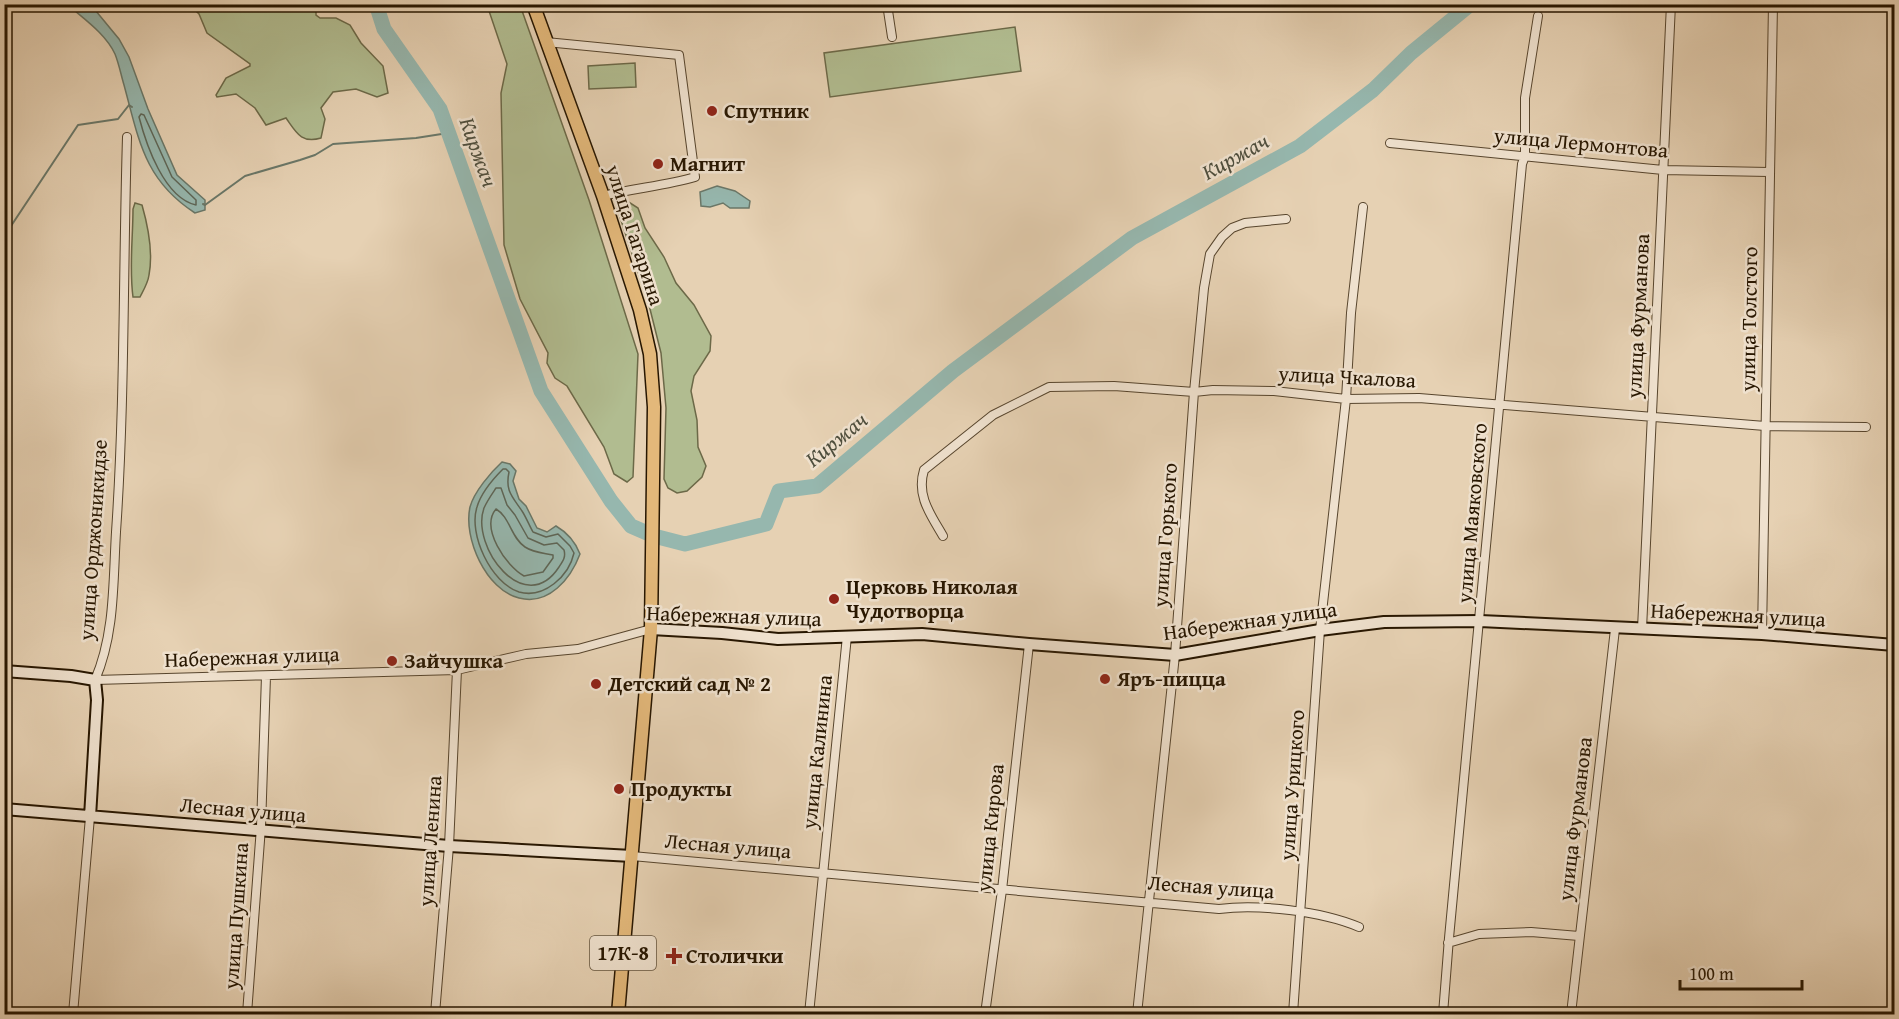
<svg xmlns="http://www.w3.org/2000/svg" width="1899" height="1019" viewBox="0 0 1899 1019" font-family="'Gentium Book Plus',serif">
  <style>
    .green { fill: #b1bc90; stroke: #6c6948; stroke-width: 1.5 }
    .water { fill: #96b7ae; stroke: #6a7768; stroke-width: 1.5 }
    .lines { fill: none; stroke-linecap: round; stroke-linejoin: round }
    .shore { stroke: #5e6657; stroke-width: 1.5 }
    .stream { stroke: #6a7768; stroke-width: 2 }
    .river { stroke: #96b7ae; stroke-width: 15 }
    .street-casing { stroke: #57452d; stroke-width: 10 }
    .secondary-casing { stroke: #271600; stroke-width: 14 }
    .primary-casing { stroke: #271600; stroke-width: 15 }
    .street { stroke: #efe1ce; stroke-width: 8 }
    .secondary { stroke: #efe1ce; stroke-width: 10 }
    .primary { stroke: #e3b87a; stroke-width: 12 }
    .poi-dot { fill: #8f2418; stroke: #efe1ce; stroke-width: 2 }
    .labels { text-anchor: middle; stroke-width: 5; stroke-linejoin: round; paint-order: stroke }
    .shield { fill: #efe1ce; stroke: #63533e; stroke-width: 1.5 }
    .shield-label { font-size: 20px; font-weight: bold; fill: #271600 }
    .poi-label { font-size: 21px; font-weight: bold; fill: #271600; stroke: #efe1ce; text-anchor: start }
    .street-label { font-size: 21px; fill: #271600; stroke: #efe1ce }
    .water-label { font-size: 22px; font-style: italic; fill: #4e4e3d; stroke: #efe1ce }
  </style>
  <rect width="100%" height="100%" fill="#e6d1b3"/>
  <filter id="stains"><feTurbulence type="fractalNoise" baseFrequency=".00333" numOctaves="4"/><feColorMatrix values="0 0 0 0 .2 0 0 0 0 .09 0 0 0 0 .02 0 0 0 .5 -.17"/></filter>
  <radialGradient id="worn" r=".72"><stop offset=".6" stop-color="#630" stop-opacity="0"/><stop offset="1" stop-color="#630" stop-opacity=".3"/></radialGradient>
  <!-- green -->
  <path class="green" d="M190,5H316V15L320,18H336L350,25L361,43L383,66L388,93L377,97L356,89L333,92L321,108L325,119L321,138C301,144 296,132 286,118L266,125L255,108L236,94L217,97L216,95L226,78L250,66V64L207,33L199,14Z
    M487,5H520L589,200L638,354L633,477L627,482L614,474L604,447L567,386L555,378L547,363L548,353L520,299L504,245L501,93L507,64Z
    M1015,27L1021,71L830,97L824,53Z
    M635,63L636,87L589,89L588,66Z
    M627,201L638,208L645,228L664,257L676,283L694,305L711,336L710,351L694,376L691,391L697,420L698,447L706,466L702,477L687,491L677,493L668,488L664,479L666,408L661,353L649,305L617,208L620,202Z
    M135,203L142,205C148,226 153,254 149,275C148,283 143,291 140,297H133C129,268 133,238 133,209Z"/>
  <!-- water -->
  <path class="water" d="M68,5H91L119,39L129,57L148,109L177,175L205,200V210L195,213C144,180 139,140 124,85C121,75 119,64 115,54C106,34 84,19 68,5Z
    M717,186L735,191L750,201L749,208H730L723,203L710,207L701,206L700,192Z
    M502,462L510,464L516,471L513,481L519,499L526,506L537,528L547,532L556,526C568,533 575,541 580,554C571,578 549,606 519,598C486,590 463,538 470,507C474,492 491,472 502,462Z"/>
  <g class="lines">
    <!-- shore -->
    <path class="shore" d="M141,114L144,115L172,177L196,200V205C164,198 146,144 139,117Z
      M503,469H506L509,472C505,491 512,496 522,511C526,517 529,525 533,532L546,537L558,534L570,546L574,553C569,576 544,599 519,592C491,583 468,534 477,507C481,493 493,479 503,469Z
      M496,488H501L507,505L515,515L528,538L544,545L557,543L564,550C566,557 563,561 559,567C525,619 470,547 484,508C487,501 492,494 496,488Z
      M496,509C510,517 511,538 525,547C534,553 544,553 553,555V558L543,572L524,576C506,566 480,528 496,509Z"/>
    <!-- stream -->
    <path class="stream" d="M203,204L205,205L245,176L300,160L315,155L333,144L416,138L448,133
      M4,227L11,226L78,125L118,119L129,105L132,107"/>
    <!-- river -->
    <path class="river" d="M376,4L384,29L440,109L541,391L611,501L631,526L654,536L685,544L766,524L779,491L817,486L953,371L1132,238L1300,146L1373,90L1411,53L1471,4"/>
    <defs>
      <path id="street" d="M887,4L892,37
        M546,42L679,55L695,177C665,186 633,188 603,196
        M127,137C123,269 125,401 116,532C113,582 115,634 95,680L457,670L526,654L578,649L651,629
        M1390,143L1663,170L1769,172
        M943,536C931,515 916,496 924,470L993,415L1049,387L1114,386L1194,392L1213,390L1274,391L1346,399L1419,398L1765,426L1866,427
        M1642,629L1671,4
        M1762,634L1773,4
        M632,856L1219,909C1259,904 1321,911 1359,927
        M1448,943L1479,934L1531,932L1579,936
        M73,1014L90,817
        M247,1014L261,827L266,676
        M435,1014L449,846L457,670
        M809,1014L847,636
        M985,1014L1002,890L1029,644
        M1137,1014L1175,655L1194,392L1204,288L1210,254L1222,237L1232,228L1245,223L1286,219
        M1293,1014L1320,630L1346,399L1351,313L1363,207
        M1443,1014L1449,938L1522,164L1525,156V98L1538,16
        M1571,1014L1615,629"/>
      <path id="secondary" d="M651,629L722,633L778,639L922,634L1029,644L1175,655L1320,630L1384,622L1480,621L1762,634L1894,645
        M4,671L71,676L95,680L97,700L90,817
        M4,809L449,846L632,856"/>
      <path id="primary" d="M533,4L603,196L640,310L650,354L654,407L651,629L618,1014"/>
    </defs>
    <!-- street casing -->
    <use href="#street" class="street-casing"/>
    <!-- secondary casing -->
    <use href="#secondary" class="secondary-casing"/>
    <!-- primary casing -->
    <use href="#primary" class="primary-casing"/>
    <!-- street -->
    <use href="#street" class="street"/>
    <!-- secondary -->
    <use href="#secondary" class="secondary"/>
    <!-- primary -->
    <use href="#primary" class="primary"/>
  </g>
  <!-- markers -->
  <g class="poi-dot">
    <circle cx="712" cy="111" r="6"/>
    <circle cx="658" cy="164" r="6"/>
    <circle cx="834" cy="599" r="6"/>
    <circle cx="392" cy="661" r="6"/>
    <circle cx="1105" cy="679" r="6"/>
    <circle cx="596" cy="684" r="6"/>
    <circle cx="619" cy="789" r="6"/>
    <path d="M671 947h6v6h6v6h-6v6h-6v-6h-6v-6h6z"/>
  </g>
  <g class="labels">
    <!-- shield labels -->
    <rect class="shield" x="590" y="936" width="66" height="34" rx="4.5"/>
    <g class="shield-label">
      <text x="623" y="960">17К-8</text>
    </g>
    <!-- poi labels -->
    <g class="poi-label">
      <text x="724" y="118">Спутник</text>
      <text x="670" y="171">Магнит</text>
      <text x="846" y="594">Церковь Николая<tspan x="846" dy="24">Чудотворца</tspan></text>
      <text x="404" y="668">Зайчушка</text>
      <text x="1117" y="686">Яръ-пицца</text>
      <text x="608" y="691">Детский сад № 2</text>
      <text x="631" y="796">Продукты</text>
      <text x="686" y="963">Столички</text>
    </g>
    <!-- street labels -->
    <g class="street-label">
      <text transform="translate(1581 143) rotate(5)" y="7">улица Лермонтова</text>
      <text transform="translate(635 235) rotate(72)" y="7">улица Гагарина</text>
      <text transform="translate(1638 316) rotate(-87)" y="7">улица Фурманова</text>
      <text transform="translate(1749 319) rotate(-89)" y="7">улица Толстого</text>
      <text transform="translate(1347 377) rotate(3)" y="7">улица Чкалова</text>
      <text transform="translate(1472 513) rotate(-85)" y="7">улица Маяковского</text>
      <text transform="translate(1165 535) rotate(-86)" y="7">улица Горького</text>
      <text transform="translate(93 540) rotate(-86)" y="7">улица Орджоникидзе</text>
      <text transform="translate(1738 615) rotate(3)" y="7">Набережная улица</text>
      <text transform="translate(734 616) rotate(2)" y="7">Набережная улица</text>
      <text transform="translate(1250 621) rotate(-8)" y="7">Набережная улица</text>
      <text transform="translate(252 657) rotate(-2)" y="7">Набережная улица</text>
      <text transform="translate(817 752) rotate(-84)" y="7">улица Калинина</text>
      <text transform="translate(1292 785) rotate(-86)" y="7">улица Урицкого</text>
      <text transform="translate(243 810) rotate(5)" y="7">Лесная улица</text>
      <text transform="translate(1575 819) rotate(-83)" y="7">улица Фурманова</text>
      <text transform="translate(990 828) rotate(-84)" y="7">улица Кирова</text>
      <text transform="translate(430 841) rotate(-86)" y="7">улица Ленина</text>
      <text transform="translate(728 846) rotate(5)" y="7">Лесная улица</text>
      <text transform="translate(1211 887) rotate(4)" y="7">Лесная улица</text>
      <text transform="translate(236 916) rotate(-86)" y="7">улица Пушкина</text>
    </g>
    <!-- water labels -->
    <g class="water-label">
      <text transform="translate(479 152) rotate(70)" y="8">Киржач</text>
      <text transform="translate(1235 156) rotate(-29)" y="8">Киржач</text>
      <text transform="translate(836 439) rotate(-39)" y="8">Киржач</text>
    </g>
  </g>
  <!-- margin -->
  <rect width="1899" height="1019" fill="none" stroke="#e6d1b3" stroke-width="24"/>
  <rect x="6" y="6" width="1887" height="1007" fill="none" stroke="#271600" stroke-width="3"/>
  <rect x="12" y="12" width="1875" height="995" fill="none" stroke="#271600" stroke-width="1.5"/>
  <!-- scale -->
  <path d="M1680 980v9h122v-9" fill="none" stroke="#271600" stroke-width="3"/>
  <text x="1689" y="980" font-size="18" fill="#271600" stroke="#efe1ce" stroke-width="4.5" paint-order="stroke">100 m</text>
  <rect width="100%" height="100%" filter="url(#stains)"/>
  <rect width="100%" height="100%" fill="url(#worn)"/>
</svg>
